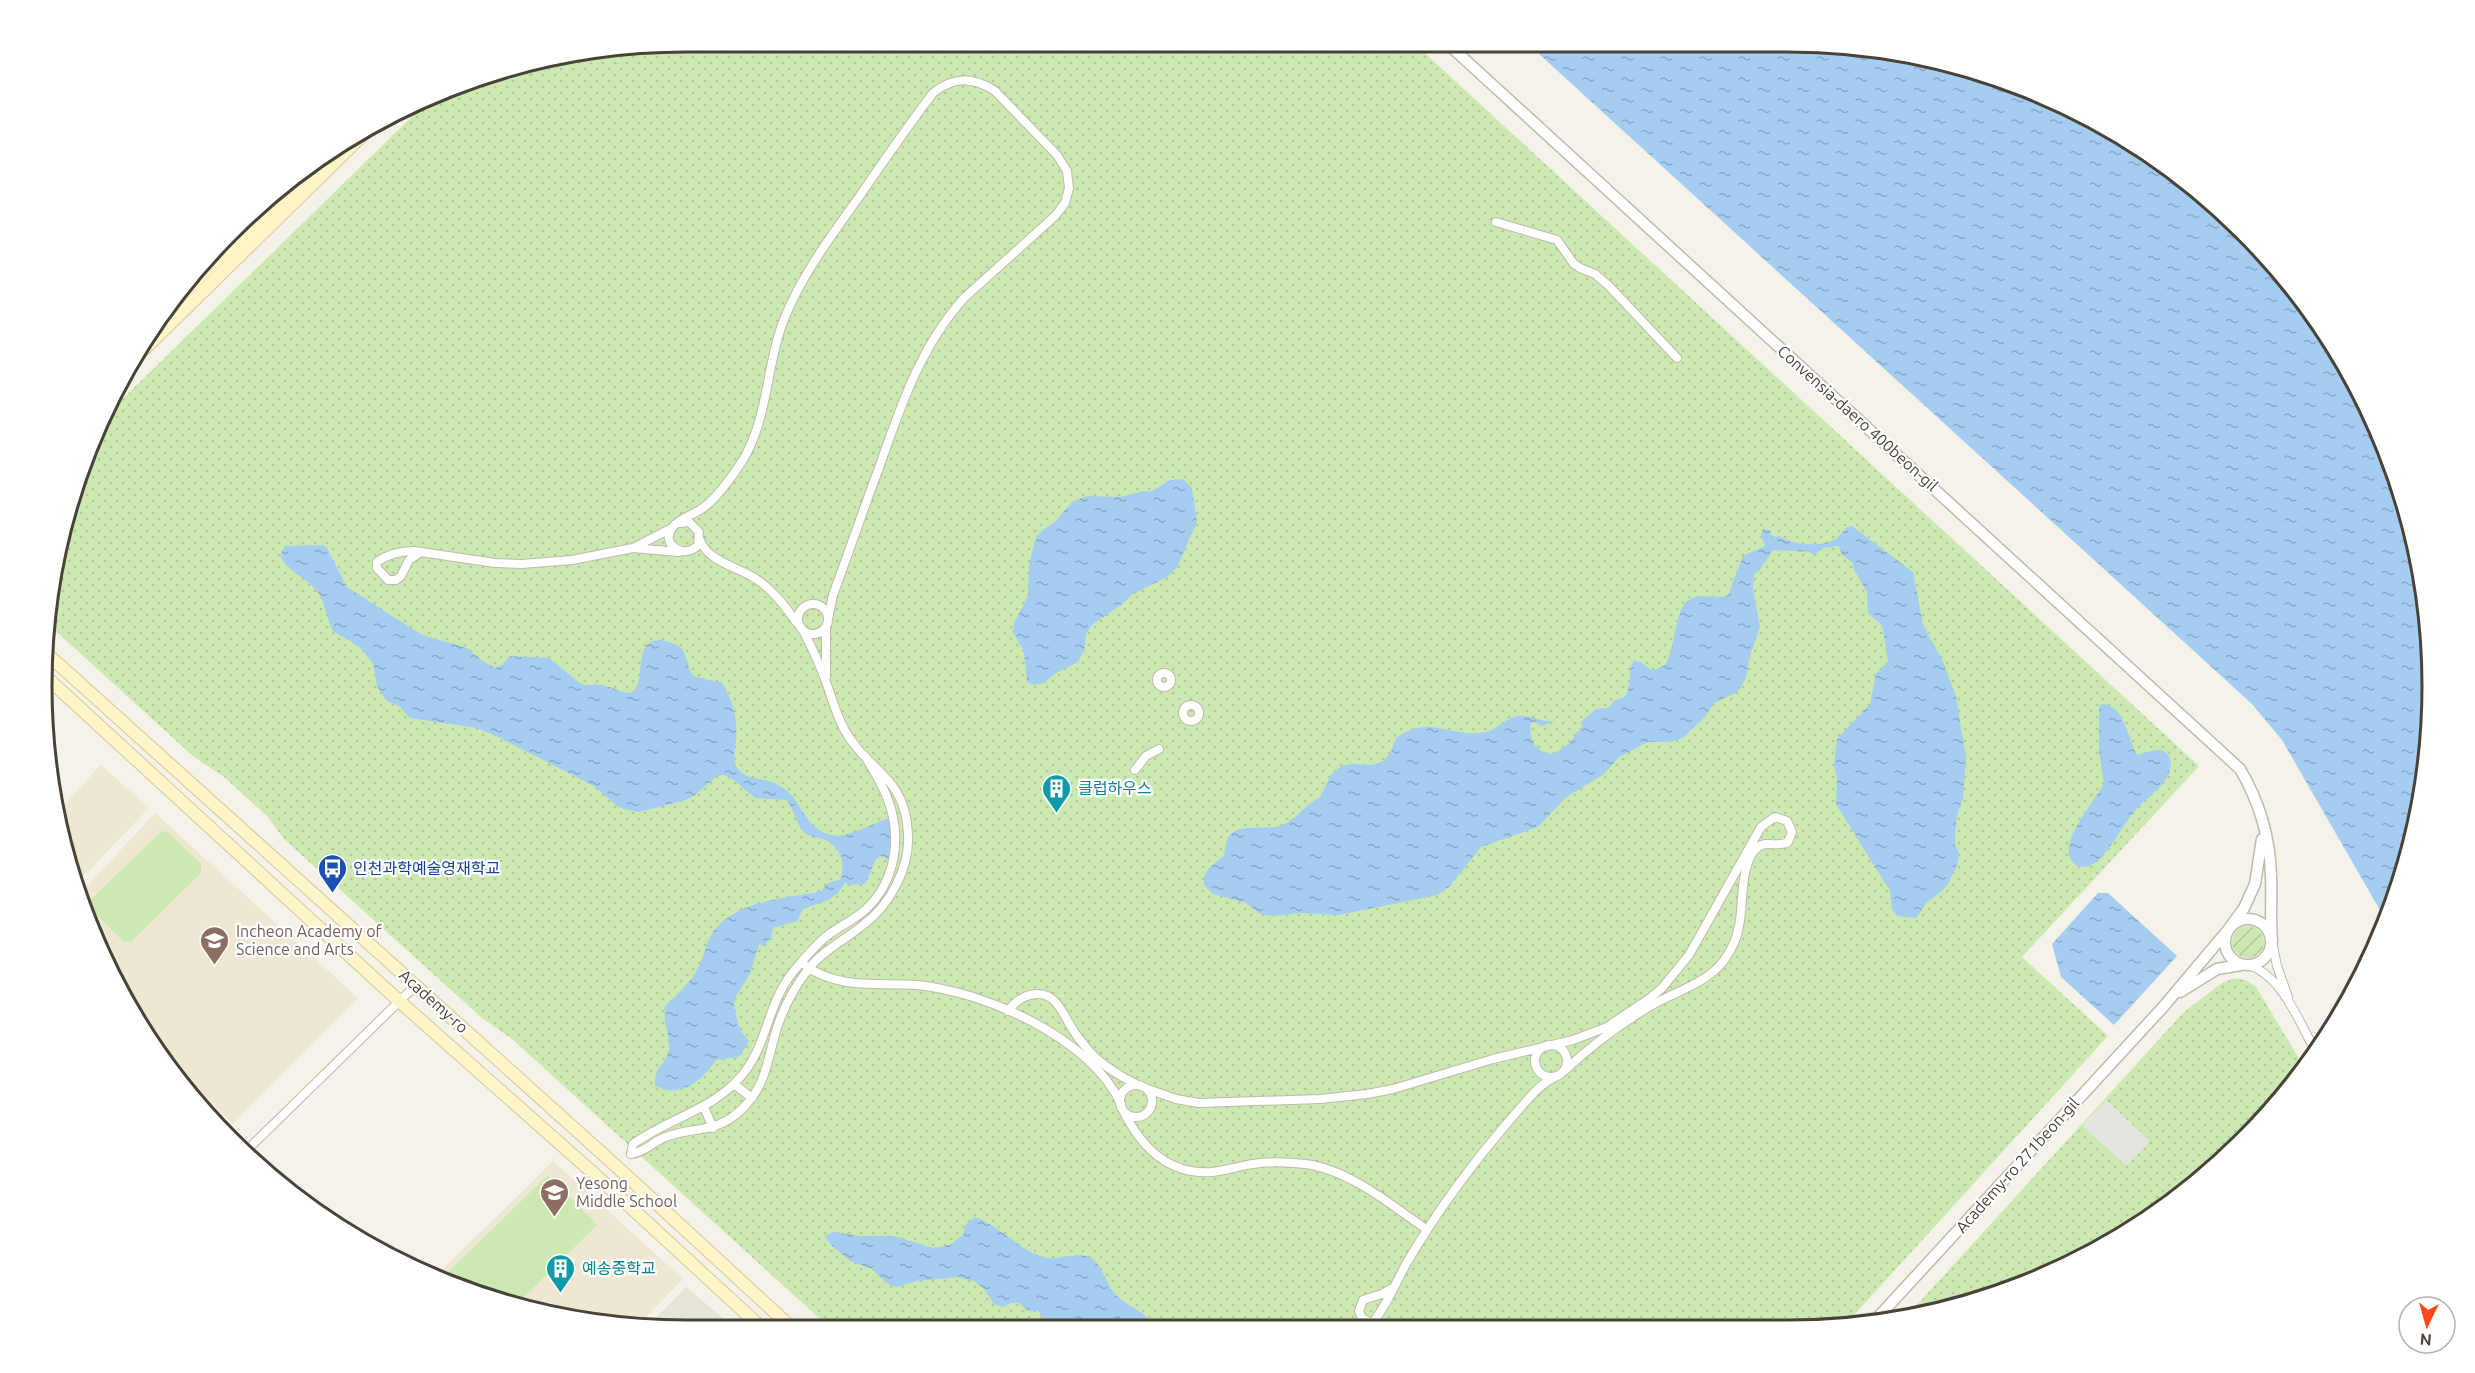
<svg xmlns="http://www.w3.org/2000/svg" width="2475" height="1373" viewBox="0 0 2475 1373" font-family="Ubuntu,'Noto Sans KR',sans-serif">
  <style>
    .residential { fill: #e8e4d7 }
    .education { fill: #eee8d3 }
    .grass { fill: url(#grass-dots) }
    .garden { fill: url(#garden-furrows) }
    .pitch { fill: #cde9b2 }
    .parking { fill: #e6e4e0 }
    .water { fill: url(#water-ripples) }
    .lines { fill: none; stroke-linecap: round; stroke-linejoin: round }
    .minor-casing { stroke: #c0baab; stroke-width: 10 }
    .tertiary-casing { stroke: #c0baab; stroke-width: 13 }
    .secondary-casing { stroke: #d5c899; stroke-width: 14 }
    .minor { stroke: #fff; stroke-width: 8 }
    .tertiary { stroke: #fff; stroke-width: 10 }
    .secondary { stroke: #fff5c8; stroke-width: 12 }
    .labels { text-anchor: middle; stroke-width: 4.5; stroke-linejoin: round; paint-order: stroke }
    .street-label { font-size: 16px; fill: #484237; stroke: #fff }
    .culture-label { font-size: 16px; fill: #0d838f; stroke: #fff; text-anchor: start }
    .transit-label { font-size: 16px; fill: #164399; stroke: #fff; text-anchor: start }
    .education-label { font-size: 16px; fill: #785e54; stroke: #fff; text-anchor: start }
    .rim { fill: none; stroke: #484237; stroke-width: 3 }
  </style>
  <defs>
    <pattern id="grass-dots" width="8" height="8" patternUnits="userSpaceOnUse" patternTransform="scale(1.5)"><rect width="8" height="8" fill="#cde9b2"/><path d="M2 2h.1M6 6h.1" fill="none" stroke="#b2c99a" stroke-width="1.8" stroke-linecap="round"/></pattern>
    <pattern id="garden-furrows" width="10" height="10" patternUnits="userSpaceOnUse" patternTransform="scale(1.5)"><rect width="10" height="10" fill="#cde9b2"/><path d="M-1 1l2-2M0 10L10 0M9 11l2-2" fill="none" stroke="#b2c99a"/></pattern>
    <pattern id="water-ripples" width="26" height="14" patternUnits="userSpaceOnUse" patternTransform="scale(1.5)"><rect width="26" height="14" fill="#a5cdf1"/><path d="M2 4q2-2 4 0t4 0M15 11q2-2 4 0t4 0" fill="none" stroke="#88a8c4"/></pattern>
  </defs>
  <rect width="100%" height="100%" fill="#f4f2e9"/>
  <!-- residential -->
  <path class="residential" d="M686,1287L736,1329H737L644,1330Z"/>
  <!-- education -->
  <path class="education" d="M101,765L149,808L76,884L55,814Z
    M155,813L358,998L233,1124L155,1046L129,1009L91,933L79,895Z
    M553,1161L683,1279L635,1328L519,1309L437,1275Z"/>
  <!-- grass -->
  <path class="grass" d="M1416,45L2199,766L2022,957L2108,1036L1844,1326L831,1329L512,1039L482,1018L284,839L268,817L224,777L194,757L47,623V603L64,519L102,419L433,96L480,76L602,48Z
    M2235,978L2246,980L2256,987L2301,1062L2327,1035L2244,1142L2146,1223L1996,1297L1905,1318L2184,1012L2222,983Z"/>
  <!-- garden -->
  <path class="garden" d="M2232 942a16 16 0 1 1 32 0a16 16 0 1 1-32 0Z"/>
  <!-- pitch -->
  <path class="pitch" d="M162,831L168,832L201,864V873L131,942H124L91,910L90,900Z
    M87,921L110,943L101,952Z
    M548,1175L597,1225L514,1307L443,1277Z"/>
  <!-- parking -->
  <path class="parking" d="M2106,1100L2150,1141L2126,1166L2082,1125Z"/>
  <!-- water -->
  <path class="water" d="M1830,43L1995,76L2111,129L2214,202L2300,294L2367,402L2411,520L2432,645L2427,771L2399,894L2382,931L2384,917L2282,740L2252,704L1528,44Z
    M1183,479L1192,488L1197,522L1177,567L1167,577L1131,595L1125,602L1093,624L1086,634L1085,647L1078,662L1056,673L1044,683L1034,685L1027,682L1024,652L1013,632L1014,623L1028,596L1029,565L1036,537L1044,529L1055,522L1072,502L1087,496L1120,497L1144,491L1150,492L1170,480Z
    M1852,526L1913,572L1923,625L1943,662L1956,696L1966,758L1963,798L1957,816L1955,835V845L1959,854L1957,865L1948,884L1941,892L1927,902L1916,918L1897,916L1892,909L1890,891L1836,804L1837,777L1834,766L1837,739L1870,704L1876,674L1888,661L1883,630L1880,623L1868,613L1867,592L1853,568V563L1842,555L1839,546L1822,548L1814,556L1810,552L1773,550L1759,571L1754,574L1753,588L1760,627L1750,655L1746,678L1737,692L1714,703L1704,718L1683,738L1670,742H1648L1619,757L1604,774L1565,798L1538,827L1481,847L1449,887L1437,895L1339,915L1300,913L1272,916L1260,914L1246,903L1213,894L1204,885C1203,869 1213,865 1224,856C1225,852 1225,847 1226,842C1232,820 1268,832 1282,825C1298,819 1305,804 1320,797C1326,787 1327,777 1337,769C1353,756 1378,777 1391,751C1393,747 1394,742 1396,738C1430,713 1451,739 1486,732C1498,730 1505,717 1519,716C1532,715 1542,723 1555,721L1542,726L1534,722L1531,723C1528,738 1535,752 1551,754C1561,751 1573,742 1576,733L1582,729L1581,722L1596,709L1608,708L1615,700L1623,698L1627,694L1630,680V668L1634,660L1641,662L1652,671L1665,665C1677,648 1673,605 1692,598C1704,593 1716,600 1728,595L1743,556L1765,546L1761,536L1763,529L1770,530L1773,538L1779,536C1792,545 1822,548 1837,538C1840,536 1844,530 1847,527Z
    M322,545L327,548L347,587L422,635L467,648L481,660L495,668L502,665L510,656L549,658L581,684C589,687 594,683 601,685C612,686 620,693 631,693C649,682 630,640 661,640C666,641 674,643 679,646C687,652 687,668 693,676L722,683C733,700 738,720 736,740C735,747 733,756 735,763C739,778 757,778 769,781C808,794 797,830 837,836C846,837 878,822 889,818L893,845L890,860L880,856L876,859L865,884L849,885L845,882C837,900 821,903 803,909L797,921L773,928L771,938L763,946L759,944L750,974L736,996L734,1006L740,1030L749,1041L739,1057L716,1060C704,1079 679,1101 655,1085C655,1066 663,1067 668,1054C673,1042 662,1023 665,1006C677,995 691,982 698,968C703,958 705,947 710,937C731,900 784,899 822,891C826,883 832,881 840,880C846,866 841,849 828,841C820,837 809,838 802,830C796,823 796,811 786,800L755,798L734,780L724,775L717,776L695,795L686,800L639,812L624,809L617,806L594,786L496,736L477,728L410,718L400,707L386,700L377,686L373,664L364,652L358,646L333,631C326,618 326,604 317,591C306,577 287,572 280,555L285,546Z
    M2101,704C2124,704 2128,739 2137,755C2147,753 2163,743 2170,758C2172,763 2170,770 2168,776C2161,789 2143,801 2133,813C2121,828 2112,848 2097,861C2092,866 2082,869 2076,865C2051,848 2098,798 2104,783L2099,751V707Z
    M2098,893H2108L2177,956L2114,1025L2061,977L2052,944Z
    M2327,1035L2244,1142L2180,1195Z
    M975,1217C1000,1226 1017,1248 1042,1257C1059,1262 1076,1250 1091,1258C1102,1264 1106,1283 1114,1293C1125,1306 1148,1311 1154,1328H1050L1038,1311H1028L1019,1303H1011L1002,1307L994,1304L984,1289L974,1281L958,1277L918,1281L896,1287L888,1284L872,1269L850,1261L830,1244L825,1236L833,1232L860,1236H894L933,1248L950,1245L963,1235L966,1224Z"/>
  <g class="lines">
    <defs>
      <path id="minor" d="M1496,222L1557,240L1574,264L1580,268L1595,274L1608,285L1677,358
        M678,523L689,522L699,532L698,545C685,560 660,545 672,528C678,519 690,516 698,511C713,504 734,474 743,460C769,416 766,363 785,317C803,273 832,235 859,197C883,162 907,127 933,93C954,76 973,77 995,91L1057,155L1067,171L1069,188L1065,203L1055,216L964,298C921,346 901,405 880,465C864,508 849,551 833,595L828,619
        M700,540C708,562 739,567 756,579C773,590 785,606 797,623
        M633,548L672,528
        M421,552L409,560L401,576L396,580H388L377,568V562C388,554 401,551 414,551L495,563L522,564L572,560L633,548L679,552
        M798 619a15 15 0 1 1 30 0a15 15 0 1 1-30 0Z
        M826,627V677
        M804,632C812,648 820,665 826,682C832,698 836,714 844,729C868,773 905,774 908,834C910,868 890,905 863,925C845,940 825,949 810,967C797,983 786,1003 779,1022C767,1055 769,1083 742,1109C714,1136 693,1125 663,1138C650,1144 645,1152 631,1154L633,1144C670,1117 718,1109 746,1070C768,1040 768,1003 793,972C804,959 815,945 828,935C840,926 854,920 865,910C896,882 902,837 888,800C883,785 873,770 865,756
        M1157 680a7 7 0 1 1 14 0a7 7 0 1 1-14 0Z
        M1183 713a8 8 0 1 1 16 0a8 8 0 1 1-16 0Z
        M1135,770L1146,756L1159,749
        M2272,941L2277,966L2288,997
        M2248,965C2282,975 2299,1022 2315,1050
        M806,966C840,990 878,982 917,985C986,992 1091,1038 1121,1104
        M1008,1011C1014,1003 1021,997 1030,995C1056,989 1062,1013 1073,1030C1078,1038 1084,1045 1090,1052C1104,1067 1121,1077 1140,1086
        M1535 1061a16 16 0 1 1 32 0a16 16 0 1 1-32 0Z
        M734,1084L752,1098
        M1120 1101a16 16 0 1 1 32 0a16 16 0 1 1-32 0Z
        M1145,1088L1176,1099L1199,1103L1320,1099L1367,1094L1393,1089L1493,1059L1573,1040L1607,1027L1650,998L1662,988L1689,955L1761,827L1775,817L1787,821L1792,832L1788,842C1778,848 1767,840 1758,847C1739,862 1744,905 1739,926C1737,938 1732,949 1725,959C1708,983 1676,991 1652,1005C1620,1024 1591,1046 1564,1071
        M704,1107L713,1128
        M1122,1108C1140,1146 1167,1175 1212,1172C1226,1171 1239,1166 1253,1164C1272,1161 1292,1162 1312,1165C1355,1174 1391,1205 1426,1229
        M244,1153L416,985
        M1391,1289L1382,1294L1363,1300L1359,1311L1362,1318L1371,1323C1379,1320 1400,1275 1406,1264C1437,1211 1474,1161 1515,1114C1527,1101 1539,1084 1555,1077"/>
      <path id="tertiary" d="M1449,45L2240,769C2259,801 2270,838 2271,876C2272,898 2270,920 2272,941
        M2225 942a23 23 0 1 1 46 0a23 23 0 1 1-46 0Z
        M2180,992L2217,969L2241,965
        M1870,1326L2164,1006L2228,930L2244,908L2255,884L2262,839"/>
      <path id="secondary" d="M162,314L326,155
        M132,361L372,126
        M46,653L616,1166L793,1329
        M45,676L399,1001L601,1180L763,1329"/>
    </defs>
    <!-- minor casing -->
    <use href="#minor" class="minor-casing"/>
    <!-- tertiary casing -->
    <use href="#tertiary" class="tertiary-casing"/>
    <!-- secondary casing -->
    <use href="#secondary" class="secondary-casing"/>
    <!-- minor -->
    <use href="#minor" class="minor"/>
    <!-- tertiary -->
    <use href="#tertiary" class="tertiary"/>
    <!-- secondary -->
    <use href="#secondary" class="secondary"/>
  </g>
  <!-- icons -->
  <defs>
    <symbol id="building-pin" viewBox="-11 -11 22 30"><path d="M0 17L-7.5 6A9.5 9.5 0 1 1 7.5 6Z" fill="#0f9aa8" stroke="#fff"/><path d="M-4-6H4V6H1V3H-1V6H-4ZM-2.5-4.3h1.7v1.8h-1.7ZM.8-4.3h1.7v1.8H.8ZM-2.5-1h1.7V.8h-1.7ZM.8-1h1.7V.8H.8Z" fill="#fff"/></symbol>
    <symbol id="bus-pin" viewBox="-11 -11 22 30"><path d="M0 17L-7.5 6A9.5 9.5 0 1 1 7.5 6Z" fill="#1a4fb4" stroke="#fff"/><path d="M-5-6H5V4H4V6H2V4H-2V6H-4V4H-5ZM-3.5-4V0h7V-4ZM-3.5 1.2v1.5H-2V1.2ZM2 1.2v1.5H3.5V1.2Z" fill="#fff"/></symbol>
    <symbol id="school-pin" viewBox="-11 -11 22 30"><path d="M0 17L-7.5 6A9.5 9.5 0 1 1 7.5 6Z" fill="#8d6e63" stroke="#fff"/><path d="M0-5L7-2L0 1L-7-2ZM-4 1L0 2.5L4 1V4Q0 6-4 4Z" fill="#fff"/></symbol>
  </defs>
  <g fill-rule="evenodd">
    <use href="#building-pin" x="1040" y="772" width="33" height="45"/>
    <use href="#bus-pin" x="316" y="852" width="33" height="45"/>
    <use href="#school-pin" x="198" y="924" width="33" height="45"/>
    <use href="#school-pin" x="538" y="1176" width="33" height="45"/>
    <use href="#building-pin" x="544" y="1252" width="33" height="45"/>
  </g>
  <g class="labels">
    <!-- street labels -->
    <g class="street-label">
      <text transform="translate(1858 418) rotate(42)" y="6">Convensia-daero 400beon-gil</text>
      <text transform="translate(434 1001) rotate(42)" y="6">Academy-ro</text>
      <text transform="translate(2017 1165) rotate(-48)" y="6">Academy-ro 271beon-gil</text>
    </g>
    <!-- culture labels -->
    <g class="culture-label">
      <text x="1078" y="794">클럽하우스</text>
      <text x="582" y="1274">예송중학교</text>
    </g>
    <!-- transit labels -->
    <g class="transit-label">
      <text x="353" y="874">인천과학예술영재학교</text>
    </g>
    <!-- education labels -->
    <g class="education-label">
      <text x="236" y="937">Incheon Academy of<tspan x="236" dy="18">Science and Arts</tspan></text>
      <text x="576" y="1189">Yesong<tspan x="576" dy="18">Middle School</tspan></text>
    </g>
  </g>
  <!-- crop -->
  <path d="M0 0H2475V1373H0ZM686 52H1788A634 634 0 0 1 2422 686V686A634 634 0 0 1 1788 1320H686A634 634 0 0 1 52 686V686A634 634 0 0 1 686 52Z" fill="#fff" fill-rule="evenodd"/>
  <path class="rim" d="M686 52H1788A634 634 0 0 1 2422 686V686A634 634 0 0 1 1788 1320H686A634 634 0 0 1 52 686V686A634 634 0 0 1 686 52Z"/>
  <!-- north arrow -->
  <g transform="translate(2427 1325) rotate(185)"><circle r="28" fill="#ffffff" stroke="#b6b3af" stroke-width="1.5"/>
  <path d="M0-4.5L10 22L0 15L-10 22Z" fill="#fb4919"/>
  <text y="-9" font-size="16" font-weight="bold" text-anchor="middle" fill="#484237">N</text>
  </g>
</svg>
